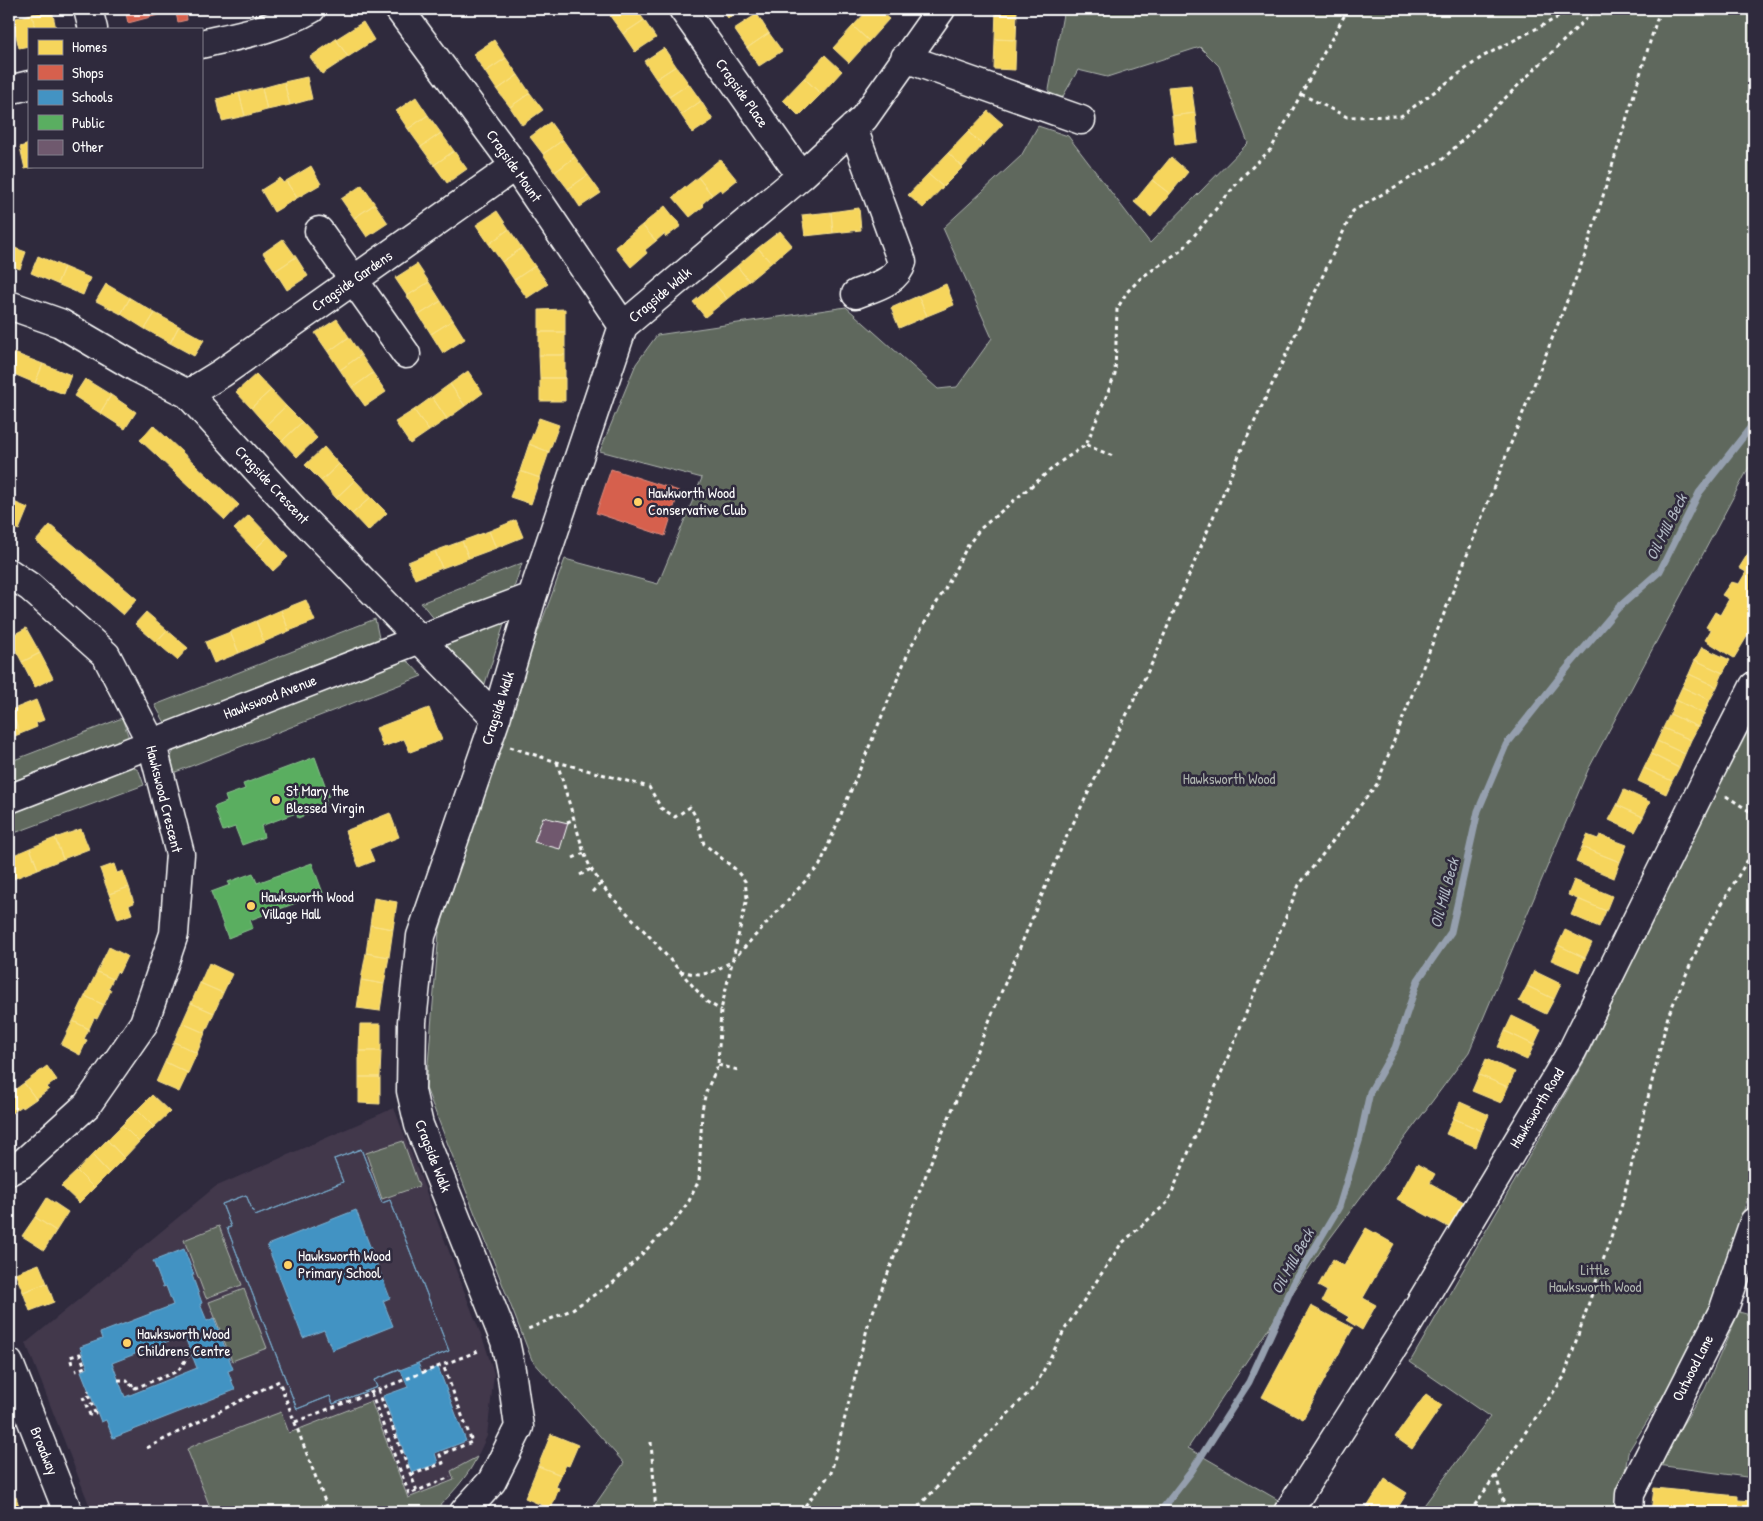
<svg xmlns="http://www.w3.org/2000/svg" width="1763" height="1521" viewBox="0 0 1763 1521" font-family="'Patrick Hand',sans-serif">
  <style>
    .built { fill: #42384c }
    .green { fill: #5e685d; stroke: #aeb4ae }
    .homes { fill: #f6d55c; stroke: #f9e28d }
    .shops { fill: #d6604d; stroke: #e29082 }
    .schools { fill: #4393c3; stroke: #7bb3d5; fill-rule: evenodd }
    .public { fill: #5aae61; stroke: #8cc690 }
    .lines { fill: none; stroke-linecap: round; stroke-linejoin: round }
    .stream { stroke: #959fae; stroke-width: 7 }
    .building { fill: #6f596e; stroke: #fff }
    .minor-casing { stroke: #fff; stroke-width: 31 }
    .path { stroke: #fff; stroke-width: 3; stroke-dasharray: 4 4; stroke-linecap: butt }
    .minor { stroke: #2f2a3d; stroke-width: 28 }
    .poi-dot { fill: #ffd166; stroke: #2f2a3d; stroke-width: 2 }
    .labels { text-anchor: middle; stroke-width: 5; stroke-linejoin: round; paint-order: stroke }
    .street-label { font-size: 15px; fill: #fff; stroke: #2f2a3d }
    .poi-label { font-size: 15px; fill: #fff; stroke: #2f2a3d; text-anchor: start }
    .park-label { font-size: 15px; fill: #aeb4ae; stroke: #2f2a3d }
    .water-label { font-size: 16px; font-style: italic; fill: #afb7c2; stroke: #2f2a3d }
  </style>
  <rect width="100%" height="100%" fill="#2f2a3d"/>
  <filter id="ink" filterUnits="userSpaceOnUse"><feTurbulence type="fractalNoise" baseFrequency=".02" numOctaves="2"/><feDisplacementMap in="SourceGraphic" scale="10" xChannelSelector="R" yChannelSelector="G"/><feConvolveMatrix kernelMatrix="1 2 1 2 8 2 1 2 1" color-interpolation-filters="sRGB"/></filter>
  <g filter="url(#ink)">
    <!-- built -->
    <path class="built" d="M394,1108L486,1348L494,1374L487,1436L471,1470L448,1498L433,1512H92L26,1343L215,1187Z"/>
    <!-- green -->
    <path class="green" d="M1064,9H1754V458L1588,770L1469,1052L1322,1249L1188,1448L1299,1512H590L624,1463L532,1360L426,1088L439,932L503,726L565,559L658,584L702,478L600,451L636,364L657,335L846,307L938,389L957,387L992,338L943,228L1021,156L1038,126L1068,136L1150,243L1248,143L1219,66L1200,47L1107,77L1078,70L1062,98L1048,95Z
      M522,563L515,585L508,596L437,622L421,603Z
      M506,618L482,693L442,646L446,641Z
      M375,619L379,638L375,645L169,726L164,721L155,705Z
      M400,659L409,662L422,676L173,773L171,756L176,747Z
      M122,718L129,738L9,787V762Z
      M1754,719V1178L1709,1322L1628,1452L1619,1512H1419L1490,1417L1410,1362L1586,1058L1707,806Z
      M131,765L139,771L144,785L9,835V811Z
      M403,1141L419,1186L382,1199L366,1153Z
      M219,1226L242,1285L206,1298L184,1240Z
      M244,1289L267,1348L232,1361L209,1302Z
      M1739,1312L1754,1316V1478L1657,1465L1705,1389Z
      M371,1401L408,1498L454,1480L451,1471L477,1457C467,1478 450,1496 433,1512H212L187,1449L199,1443L281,1412L289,1433Z"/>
    <!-- homes -->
    <path class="homes" d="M620,9H636L644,20L623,34L610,16Z
      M721,9H742L728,18Z
      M869,9H877L889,19L869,41L853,26Z
      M996,9L1017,10L1016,40L995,39Z
      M52,10L56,29H35L32,14Z
      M32,14L35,29H29V46L19,48L12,19Z
      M757,14L769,33L747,48L734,29Z
      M644,20L656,38L635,52L623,34Z
      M363,22L374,40L348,57L336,39Z
      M853,26L869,41L849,63L833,48Z
      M769,33L782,51L759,66L747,48Z
      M336,39L348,57L322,74L310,57Z
      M995,39L1016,40L1015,70L994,69Z
      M494,40L506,58L485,72L473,54Z
      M664,48L676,66L656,79L644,61Z
      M825,55L842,71L821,94L804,78Z
      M506,58L518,75L497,90L485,72Z
      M676,66L689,84L669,97L656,79Z
      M518,75L530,93L510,107L497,90Z
      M307,77L312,99L290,105L284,82Z
      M804,78L821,94L799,116L783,100Z
      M284,82L290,105L267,110L262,88Z
      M689,84L701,101L681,115L669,97Z
      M1191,85L1195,113L1172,116L1168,87Z
      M262,88L267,110L245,116L239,93Z
      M239,93L245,116L222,121L217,99Z
      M530,93L543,110L522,125L510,107Z
      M416,97L428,115L408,129L396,111Z
      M701,101L713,120L693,133L681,115Z
      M988,111L1003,124L983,145L968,132Z
      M1195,113L1198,142L1175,145L1172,116Z
      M428,115L441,133L421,147L408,129Z
      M550,122L563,140L543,154L530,137Z
      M968,132L983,145L963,167L948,153Z
      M441,133L454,151L434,165L421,147Z
      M563,140L575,157L555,172L543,154Z
      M29,144V166H37L25,169L20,147Z
      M454,151L467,169L447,183L434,165Z
      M948,153L963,167L943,187L928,174Z
      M575,157L588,175L568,189L555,172Z
      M1171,157L1188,172L1170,194L1152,180Z
      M720,159L737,180L722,192L720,189L712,195L698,177Z
      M311,166L321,184L297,198L286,181Z
      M928,174L943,187L923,208L908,195Z
      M588,175L601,193L580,207L568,189Z
      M698,177L712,195L702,204L704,206L690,217L673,197Z
      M280,178L283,183L286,181L297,198L274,212L261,190Z
      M1152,180L1170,194L1151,217L1134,202Z
      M362,185L375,204L354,218L341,199Z
      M375,204L388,223L367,237L354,218Z
      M665,206L681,226L666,237L664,234L656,241L642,225Z
      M859,208L861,230L833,233L831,212Z
      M497,211L509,229L489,244L476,225Z
      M831,212L833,233L805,236L802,215Z
      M642,225L656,241L645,250L647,253L631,267L615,247Z
      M509,229L522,248L502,262L489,244Z
      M780,231L792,245L771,263L758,248Z
      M283,239L296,257L275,271L263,253Z
      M9,246L26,252L20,269L9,265Z
      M522,248L535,266L514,280L502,262Z
      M758,248L771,263L749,281L737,266Z
      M38,256L64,267L57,284L31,273Z
      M296,257L308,276L287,290L275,271Z
      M417,264L429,282L407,296L395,278Z
      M535,266L548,284L527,298L514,280Z
      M737,266L749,281L727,299L715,284Z
      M64,267L90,278L83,295L57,284Z
      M429,282L441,301L419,315L407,296Z
      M106,284L130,298L121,314L96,301Z
      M715,284L727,299L705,317L693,302Z
      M946,284L954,305L927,316L918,296Z
      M918,296L927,316L899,328L891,308Z
      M130,298L155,313L145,329L121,314Z
      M441,301L453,320L431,334L419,315Z
      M565,309V332H539V310Z
      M155,313L179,326L170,343L145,329Z
      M337,319L349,337L328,352L315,333Z
      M453,320L465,339L443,353L431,334Z
      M179,326L204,340L194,356L170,343Z
      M539,332H565V355H539Z
      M349,337L361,355L340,370L328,352Z
      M14,353L43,364L35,383L9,372V366Z
      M361,355L373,373L352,388L340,370Z
      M539,355H565V378H540Z
      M43,364L71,375L64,394L35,383Z
      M468,371L483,393L465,406L450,384Z
      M373,373L386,392L365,406L352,388Z
      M256,374L271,390L251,408L236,392Z
      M540,378H565V401H540Z
      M85,379L111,395L100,413L74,396Z
      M450,384L465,406L447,419L432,397Z
      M271,390L286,406L266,425L251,408Z
      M111,395L136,412L125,429L100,413Z
      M432,397L447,419L429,431L414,410Z
      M286,406L302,422L282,441L266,425Z
      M414,410L429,431L410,444L395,422Z
      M539,418L559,425L549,452L529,444Z
      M302,422L317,438L297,457L282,441Z
      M153,425L239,505L225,520L140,440Z
      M529,444L549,452L540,478L520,471Z
      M324,447L339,464L321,481L305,465Z
      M339,464L355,480L336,498L321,481Z
      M520,471L540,478L531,504L510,497Z
      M355,480L371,497L352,514L336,498Z
      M371,497L387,513L368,531L352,514Z
      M9,500L28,508L19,530L9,526Z
      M249,515L269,536L254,550L234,529Z
      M516,520L523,537L496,548L489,531Z
      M50,525L137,599L123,615L36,541Z
      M489,531L496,548L469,558L462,541Z
      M269,536L288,557L273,571L254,550Z
      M462,541L469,558L442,568L435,551Z
      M1754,544V625L1734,658L1705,640L1711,630L1706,627L1715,612L1720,615L1729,599L1722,595L1731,582L1739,584L1746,572L1739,568Z
      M435,551L442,568L415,579L408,562Z
      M306,600L315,621L289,631L281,610Z
      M281,610L289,631L264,642L256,621Z
      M146,612L167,630L156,642L135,624Z
      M256,621L264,642L239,653L230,632Z
      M26,628L40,653L22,662L9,637Z
      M167,630L188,648L177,660L156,642Z
      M230,632L239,653L214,663L205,642Z
      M1702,647L1730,660L1723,673L1695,660Z
      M40,653L53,678L35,687L22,662Z
      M1695,660L1723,673L1717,687L1689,674Z
      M1689,674L1717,687L1710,700L1682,687Z
      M1682,687L1710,700L1704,714L1676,700Z
      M36,700L44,720L36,723L37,727L20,734L11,710Z
      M1676,700L1704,714L1698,727L1670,714Z
      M429,708L442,740L410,752L404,739L383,747L376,728Z
      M11,710L20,734L9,738V711Z
      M1670,714L1698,727L1691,740L1663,728Z
      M1663,728L1691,740L1685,754L1657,741Z
      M1657,741L1685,754L1679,768L1651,754Z
      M1651,754L1679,768L1672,781L1644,768Z
      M1644,768L1672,781L1666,794L1638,781Z
      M1624,790L1650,802L1643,817L1617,805Z
      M1617,805L1643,817L1635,832L1609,820Z
      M390,813L399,837L369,849L374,861L359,867L345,831Z
      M81,829L89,849L63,859L55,838Z
      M1587,835L1598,839L1600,835L1627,845L1620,862L1582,847Z
      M55,838L63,859L38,869L30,848Z
      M1582,847L1620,862L1614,878L1576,862Z
      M30,848L38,869L13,879L9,869V857Z
      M114,864L117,873L123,871L129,887L109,894L100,869Z
      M1574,880L1612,896L1606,911L1568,895Z
      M129,887L134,903L129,905L132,914L118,919L109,894Z
      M374,898L397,902L393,929L370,925Z
      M1578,899L1606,911L1599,927L1571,915Z
      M370,925L393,929L389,957L366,953Z
      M1565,930L1592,943L1585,958L1558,945Z
      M1558,945L1585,958L1579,972L1551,960Z
      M109,947L127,956L119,973L117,971L113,979L97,972Z
      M366,953L389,957L384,984L361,980Z
      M209,963L232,974L223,993L200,983Z
      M1534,971L1561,984L1554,999L1527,986Z
      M97,972L113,979L108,989L111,990L104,1005L85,996Z
      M361,980L384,984L380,1011L357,1008Z
      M200,983L223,993L214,1013L191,1003Z
      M1527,986L1554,999L1546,1014L1519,1001Z
      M85,996L104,1005L97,1019L94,1018L89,1029L73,1021Z
      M191,1003L214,1013L205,1033L182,1023Z
      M1512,1016L1541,1030L1534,1045L1505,1031Z
      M73,1021L89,1029L84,1039L87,1040L80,1055L61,1045Z
      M182,1023L205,1033L197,1053L174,1042Z
      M360,1024H381V1051H359Z
      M1505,1031L1534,1045L1527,1060L1498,1047Z
      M174,1042L197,1053L188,1073L165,1062Z
      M359,1051H381L380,1077H359Z
      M1486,1059L1515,1072L1508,1087L1479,1075Z
      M165,1062L188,1073L179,1092L156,1082Z
      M47,1066L57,1080L47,1087L49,1089L36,1099L24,1083Z
      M1479,1075L1508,1087L1501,1103L1472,1091Z
      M359,1077H380V1104L359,1103Z
      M24,1083L36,1099L23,1108L22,1106L12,1113L9,1108V1094Z
      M152,1095L170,1112L154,1127L137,1110Z
      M1460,1102L1489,1115L1482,1131L1453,1118Z
      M137,1110L154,1127L139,1142L122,1125Z
      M1453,1118L1482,1131L1476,1147L1446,1134Z
      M122,1125L139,1142L124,1158L107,1140Z
      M107,1140L124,1158L109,1173L92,1155Z
      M92,1155L109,1173L94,1188L77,1171Z
      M1417,1164L1435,1174L1430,1183L1464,1202L1450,1228L1397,1199Z
      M77,1171L94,1188L79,1203L61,1186Z
      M47,1198L68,1212L56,1231L35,1217Z
      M35,1217L56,1231L44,1250L22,1236Z
      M1366,1228L1394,1244L1363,1298L1376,1305L1362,1330L1346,1320L1349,1317L1322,1301L1327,1291L1318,1286L1333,1259L1344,1266Z
      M39,1264L47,1283L23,1292L15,1273Z
      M47,1283L54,1302L30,1311L23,1292Z
      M1311,1306L1353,1328L1303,1419L1262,1397Z
      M1426,1394L1442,1405L1412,1449L1395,1437Z
      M551,1434L578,1445L569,1466L566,1465L561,1475L538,1466Z
      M538,1466L561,1475L556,1487L559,1488L551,1509L525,1498Z
      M1385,1479L1407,1493L1395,1512H1364Z
      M1654,1488L1738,1496V1500L1754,1501V1512H1651Z
      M16,1497L21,1512H9V1500Z"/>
    <!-- shops -->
    <path class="shops" d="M125,9H173V11L128,23Z
      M175,9H186L187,20L178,22Z
      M611,469L679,491L665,536L596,513Z"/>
    <!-- schools -->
    <path class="schools" d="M361,1149L382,1203L390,1200L449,1351L418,1363L422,1373L438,1367L466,1441L435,1453L438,1463L412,1473L383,1396L408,1387L400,1369L374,1380L377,1387L333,1404L330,1396L297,1409L227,1228L231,1227L222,1204L246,1195L255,1216L343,1182L334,1159Z
      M361,1149L382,1203L390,1200L449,1351L374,1380L377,1387L333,1404L330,1396L297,1409L227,1228L231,1227L222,1204L246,1195L255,1216L343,1182L334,1159ZM356,1210L390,1298L383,1301L393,1326L332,1350L324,1330L303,1338L267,1245Z
      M184,1249L194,1275H192L202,1303L200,1304L207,1321L214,1318L233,1369L228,1371L235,1390L113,1438L106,1420L101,1422L81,1371L88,1368L80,1347L102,1339L100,1333L173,1305L166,1286L163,1287L153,1261ZM184,1335L197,1368L125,1397L112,1363Z"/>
    <!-- public -->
    <path class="public" d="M315,757L329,796L325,797L327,805L313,810V812L298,818L296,813L261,826L264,837L242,845L235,827L223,831L214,807L227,802L225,796L245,789L243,784Z
      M312,863L323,893L250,920L253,928L228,938L211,892L230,885L228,882L253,873L257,883Z"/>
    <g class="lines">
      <!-- stream -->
      <path class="stream" d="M1160,1512L1191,1472L1249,1382L1294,1283L1339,1207L1360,1138L1370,1092L1395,1048L1418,980L1451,932L1478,811L1506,745L1568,667L1618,608L1660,571L1699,493L1754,423"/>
    </g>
    <!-- building -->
    <path class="building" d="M543,817L568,823L560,849L534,842Z"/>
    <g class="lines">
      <defs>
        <path id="minor" d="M88,9L93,29
          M399,9L515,166L623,326
          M683,9L801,176
          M201,44C239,35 277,29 311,9
          M905,58L1081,120
          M9,90L29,85
          M853,128L902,262C897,282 874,287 856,294
          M319,231L406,354
          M9,305L60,323L137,368L188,394L297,513L496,718
          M188,394L222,373L515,166
          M9,573L30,587L106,655L152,744L180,854L174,934L144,1023L87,1105L22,1164L9,1171
          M9,799L420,639L532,597
          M9,1363L68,1512
          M464,1512L492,1481L519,1427L511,1370L505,1341L419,1125L411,1091L412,1022L421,936L496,718L532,597L623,326L801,176L864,118L941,9
          M1288,1512L1408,1324L1572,1051L1705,782L1754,686
          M1629,1512L1630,1494L1724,1309L1754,1222"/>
      </defs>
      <!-- minor casing -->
      <use href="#minor" class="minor-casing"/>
      <!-- path -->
      <path class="path" d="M1301,94L1347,117L1401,116L1482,57L1574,9
        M1086,445L1113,456
        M510,747L557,762L649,787L661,808L675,817L690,807L696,817L704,844L735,869L745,881L747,898L721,1010L718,1065L706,1092L702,1110L699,1180L689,1201L674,1222L614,1282L571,1310L526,1330
        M557,762L584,853L591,869L607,892L650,937L707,1002L721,1010
        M1726,796L1754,814
        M567,822L575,819
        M573,858L584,853
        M580,875L591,869
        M592,892L601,883
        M680,971C705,977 709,974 731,962L820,865L911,646L945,589L968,545L980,529L1060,462L1086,445L1115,375L1117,309L1127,292L1142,277L1183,249L1243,176L1271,149L1348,9
        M718,1065L738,1070
        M72,1364L70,1357L80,1354L85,1367L75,1371
        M118,1380H127L129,1386L134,1384L135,1388L178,1371L191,1352
        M378,1390L417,1491L450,1477
        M371,1393L409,1494L417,1491
        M83,1397L90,1415L95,1413L87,1392L89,1391
        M295,1422L481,1350
        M651,1442L656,1512
        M147,1448L279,1381L329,1512
        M411,1475L443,1463L440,1455L472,1442L443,1365
        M1496,1475L1506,1512
        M800,1512L831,1473L868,1325L937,1146L1064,842L1154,659L1240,453L1353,211L1443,159L1596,9
        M913,1512L1036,1385L1065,1329L1121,1244L1168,1202L1299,885L1377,784L1585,255L1660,9
        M1470,1512L1564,1377L1622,1204L1668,1016L1703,936L1754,849"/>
      <!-- minor -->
      <use href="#minor" class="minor"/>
    </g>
  </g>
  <!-- markers -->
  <g class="poi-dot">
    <circle cx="638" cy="502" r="5"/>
    <circle cx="276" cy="800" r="5"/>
    <circle cx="251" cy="906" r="5"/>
    <circle cx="288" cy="1265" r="5"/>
    <circle cx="127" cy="1343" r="5"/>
  </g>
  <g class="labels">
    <!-- street labels -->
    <g class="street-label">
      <text transform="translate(742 93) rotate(55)" y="5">Cragside Place</text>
      <text transform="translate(514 166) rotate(55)" y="5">Cragside Mount</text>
      <text transform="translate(352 281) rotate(-35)" y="5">Cragside Gardens</text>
      <text transform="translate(660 295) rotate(-40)" y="5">Cragside Walk</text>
      <text transform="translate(272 485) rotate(47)" y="5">Cragside Crescent</text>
      <text transform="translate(270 697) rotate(-21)" y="5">Hawkswood Avenue</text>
      <text transform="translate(498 708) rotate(-72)" y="5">Cragside Walk</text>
      <text transform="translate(164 799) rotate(76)" y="5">Hawkswood Crescent</text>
      <text transform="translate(1537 1108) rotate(-59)" y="5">Hawksworth Road</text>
      <text transform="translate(433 1156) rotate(69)" y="5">Cragside Walk</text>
      <text transform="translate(1693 1368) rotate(-63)" y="5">Outwood Lane</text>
      <text transform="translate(44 1451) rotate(68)" y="5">Broadway</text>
    </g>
    <!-- poi labels -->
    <g class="poi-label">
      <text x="648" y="498">Hawkworth Wood<tspan x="648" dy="17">Conservative Club</tspan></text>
      <text x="286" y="796">St Mary the<tspan x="286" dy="17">Blessed Virgin</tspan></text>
      <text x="261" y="902">Hawksworth Wood<tspan x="261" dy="17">Village Hall</tspan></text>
      <text x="298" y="1261">Hawksworth Wood<tspan x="298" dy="17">Primary School</tspan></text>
      <text x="137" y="1339">Hawksworth Wood<tspan x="137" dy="17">Childrens Centre</tspan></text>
    </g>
    <!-- park labels -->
    <g class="park-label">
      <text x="1229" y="784">Hawksworth Wood</text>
      <text x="1595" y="1275">Little<tspan x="1595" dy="17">Hawksworth Wood</tspan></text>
    </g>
    <!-- water labels -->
    <g class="water-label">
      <text transform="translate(1666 527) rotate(-63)" y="6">Oil Mill Beck</text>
      <text transform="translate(1444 893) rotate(-75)" y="6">Oil Mill Beck</text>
      <text transform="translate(1292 1261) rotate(-61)" y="6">Oil Mill Beck</text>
    </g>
  </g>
  <!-- margin -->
  <rect width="1763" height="1521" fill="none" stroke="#2f2a3d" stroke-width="30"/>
  <rect x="15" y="15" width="1733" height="1491" fill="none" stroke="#fff" stroke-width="2" filter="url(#ink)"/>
  <!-- legend -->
  <rect x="28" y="28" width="175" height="140" fill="#2f2a3d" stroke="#827f8b"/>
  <rect x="38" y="40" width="25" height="15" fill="#f6d55c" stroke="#827f8b"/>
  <text x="72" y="52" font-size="15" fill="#ffffff">Homes</text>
  <rect x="38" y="65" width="25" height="15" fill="#d6604d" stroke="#827f8b"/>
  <text x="72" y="78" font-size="15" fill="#ffffff">Shops</text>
  <rect x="38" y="90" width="25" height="15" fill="#4393c3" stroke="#827f8b"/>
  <text x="72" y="102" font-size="15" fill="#ffffff">Schools</text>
  <rect x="38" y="115" width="25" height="15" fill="#5aae61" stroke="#827f8b"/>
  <text x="72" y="128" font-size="15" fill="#ffffff">Public</text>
  <rect x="38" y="140" width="25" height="15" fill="#6f596e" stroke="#827f8b"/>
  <text x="72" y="152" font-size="15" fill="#ffffff">Other</text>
</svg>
